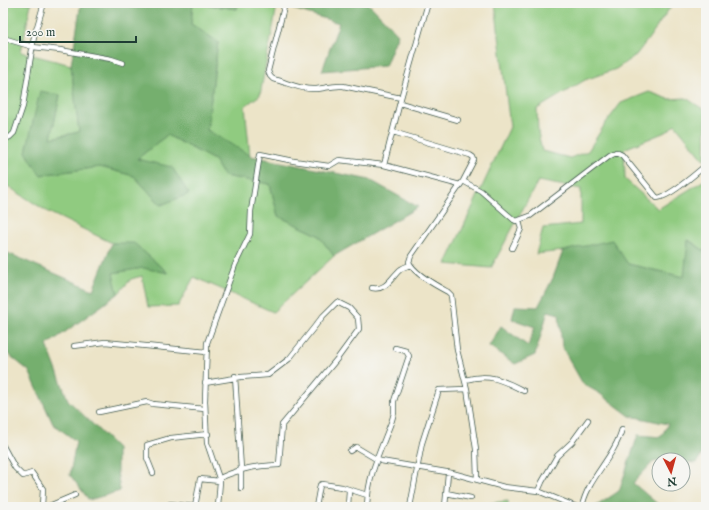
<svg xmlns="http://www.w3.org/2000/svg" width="709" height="510" viewBox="0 0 709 510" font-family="'IM FELL English',serif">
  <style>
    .green { fill: #90cb80; stroke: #58845a }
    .forest { fill: #74af6e; stroke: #4a7651 }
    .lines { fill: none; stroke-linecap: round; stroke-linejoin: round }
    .street-casing { stroke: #3e564a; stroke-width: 6 }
    .street { stroke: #fff; stroke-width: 4.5 }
  </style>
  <rect width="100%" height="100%" fill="#f6f6f2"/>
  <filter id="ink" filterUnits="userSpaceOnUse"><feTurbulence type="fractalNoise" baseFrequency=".025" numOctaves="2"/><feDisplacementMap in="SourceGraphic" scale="8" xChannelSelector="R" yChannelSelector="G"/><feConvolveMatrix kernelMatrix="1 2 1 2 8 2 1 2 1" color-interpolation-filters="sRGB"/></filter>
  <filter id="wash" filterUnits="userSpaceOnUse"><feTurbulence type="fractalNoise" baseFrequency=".012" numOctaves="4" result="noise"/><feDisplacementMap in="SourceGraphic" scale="16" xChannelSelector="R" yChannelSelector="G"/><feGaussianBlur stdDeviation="0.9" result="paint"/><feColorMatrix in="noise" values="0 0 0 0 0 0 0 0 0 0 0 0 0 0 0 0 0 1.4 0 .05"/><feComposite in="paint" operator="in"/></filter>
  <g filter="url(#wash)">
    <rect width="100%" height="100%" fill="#ece4c8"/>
    <!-- green -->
    <path class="green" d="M3,3H31L21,52L71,65L79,132L51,138L60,95L40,175L100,167L134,176L161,205L189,193L137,159L167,135L214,160L224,176L270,184L278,216L318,235L334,256L273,312L194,277L178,306L148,307L142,276L131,279L118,294L112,273L143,268L167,272L134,244L112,243L48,212L6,185L3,181Z
      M193,3L237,9L238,3H275L276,11L260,95L245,106L250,156L207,130L218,42L191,24Z
      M495,3H679L671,6L649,38L636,55L616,69L585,80L537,109L538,132L542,151L570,158L588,151L605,124L621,103L649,92L669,99L686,98L706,111L705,161L675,124L668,131L624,149L625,179L658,209L706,179V252L689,240L684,277L628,264L563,251L536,254L543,228L581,224V189L538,181L491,268L446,264L510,127Z
      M508,501V507H491V503Z"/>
    <!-- forest -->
    <path class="forest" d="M81,3H238L237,9L193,3L191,24L218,42L207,130L251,156L370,180L418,207L334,256L318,235L278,216L270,184L224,176L214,160L167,135L137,159L172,167L189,194L161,205L134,176L100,167L40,175L26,152L40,91L60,95L51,138L79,132L71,65Z
      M293,3H368L398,34L385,66L322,71L339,23L293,9Z
      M612,240L628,264L684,277L688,240L706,252V449L696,463L683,462V460H659V461L653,462L633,483L660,506L702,507H595L619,491L638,435L661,437L668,424L630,416L599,393L583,384L562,347L559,314L548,311L535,355L515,364L489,346L501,326L528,346L535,327L512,319L515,306L538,307L553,278L563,251Z
      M112,243H134L168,273L143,268L113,273L118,294L47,345L68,400L117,448V472L120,491L89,500L70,475L76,441L53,424L29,371L3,350V251L93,290Z"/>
  </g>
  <g filter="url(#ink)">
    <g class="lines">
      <defs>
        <path id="street" d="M285,3L268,71L270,76L273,79C286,82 301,90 314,89C324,89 331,85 343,86L401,98
          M3,38L33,47L60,50L111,59L123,63
          M400,103L458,120
          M393,132L470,155L473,157L474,160L463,181L411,256L409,262C414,274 437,286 448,292L451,295L457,350L467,389L476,449L477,479
          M3,139L10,137L14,133L23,106L34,37L44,3
          M384,165L401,98L428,3
          M463,181L481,191L514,220L516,221L530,216L610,155L616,152L622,155L657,198C670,197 695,174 706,165
          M512,248L521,229L519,221
          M372,288C387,291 392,276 401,269C404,267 407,266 410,265
          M74,346L105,342L207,352
          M235,376L241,469V488
          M465,380C490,373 502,380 524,391
          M205,383L241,377L268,375L289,359L323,316L337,302L349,308L358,318L359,329L337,359L282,425L279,465C255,466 243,468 222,477
          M99,412L147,402L153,404L205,409
          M3,446L15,468L23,476L32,473L43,489L42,506
          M350,451L356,447L376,459L381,461L452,473L504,487L538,491L577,507
          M153,473L147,458V445L171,438L208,434
          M538,491L542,482L557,456L572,442L588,420
          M446,493L471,498
          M170,504L195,507
          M40,507L49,506L75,495
          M195,507L200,479L220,481
          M218,507L220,481L207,443L205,401L207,343L235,265L250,234L251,211L260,154L294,161L329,166L339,160L384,165L460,185
          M316,507L320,485L322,484L342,487L367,495
          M348,507L349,490
          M367,507C368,473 381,450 392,420L394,413V401L409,356L406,351L395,348
          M410,507L422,443L439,390L467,389
          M445,507L448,473
          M582,507C587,479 614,458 622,429"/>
      </defs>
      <!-- street casing -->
      <use href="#street" class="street-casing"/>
      <!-- street -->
      <use href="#street" class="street"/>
    </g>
  </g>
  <!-- margin -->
  <rect width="709" height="510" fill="none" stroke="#f6f6f2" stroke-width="16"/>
  <!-- north arrow -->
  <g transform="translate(671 472) rotate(174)"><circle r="19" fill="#f6f6f2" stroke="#a0aca6"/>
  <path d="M0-3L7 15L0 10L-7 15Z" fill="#c8321e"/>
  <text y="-6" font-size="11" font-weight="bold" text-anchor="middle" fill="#1f3d34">N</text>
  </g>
  <!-- scale -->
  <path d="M20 36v6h116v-6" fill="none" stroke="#1f3d34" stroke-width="2"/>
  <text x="26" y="36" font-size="12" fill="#1f3d34" stroke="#f6f6f2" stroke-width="3" paint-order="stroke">200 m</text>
</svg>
